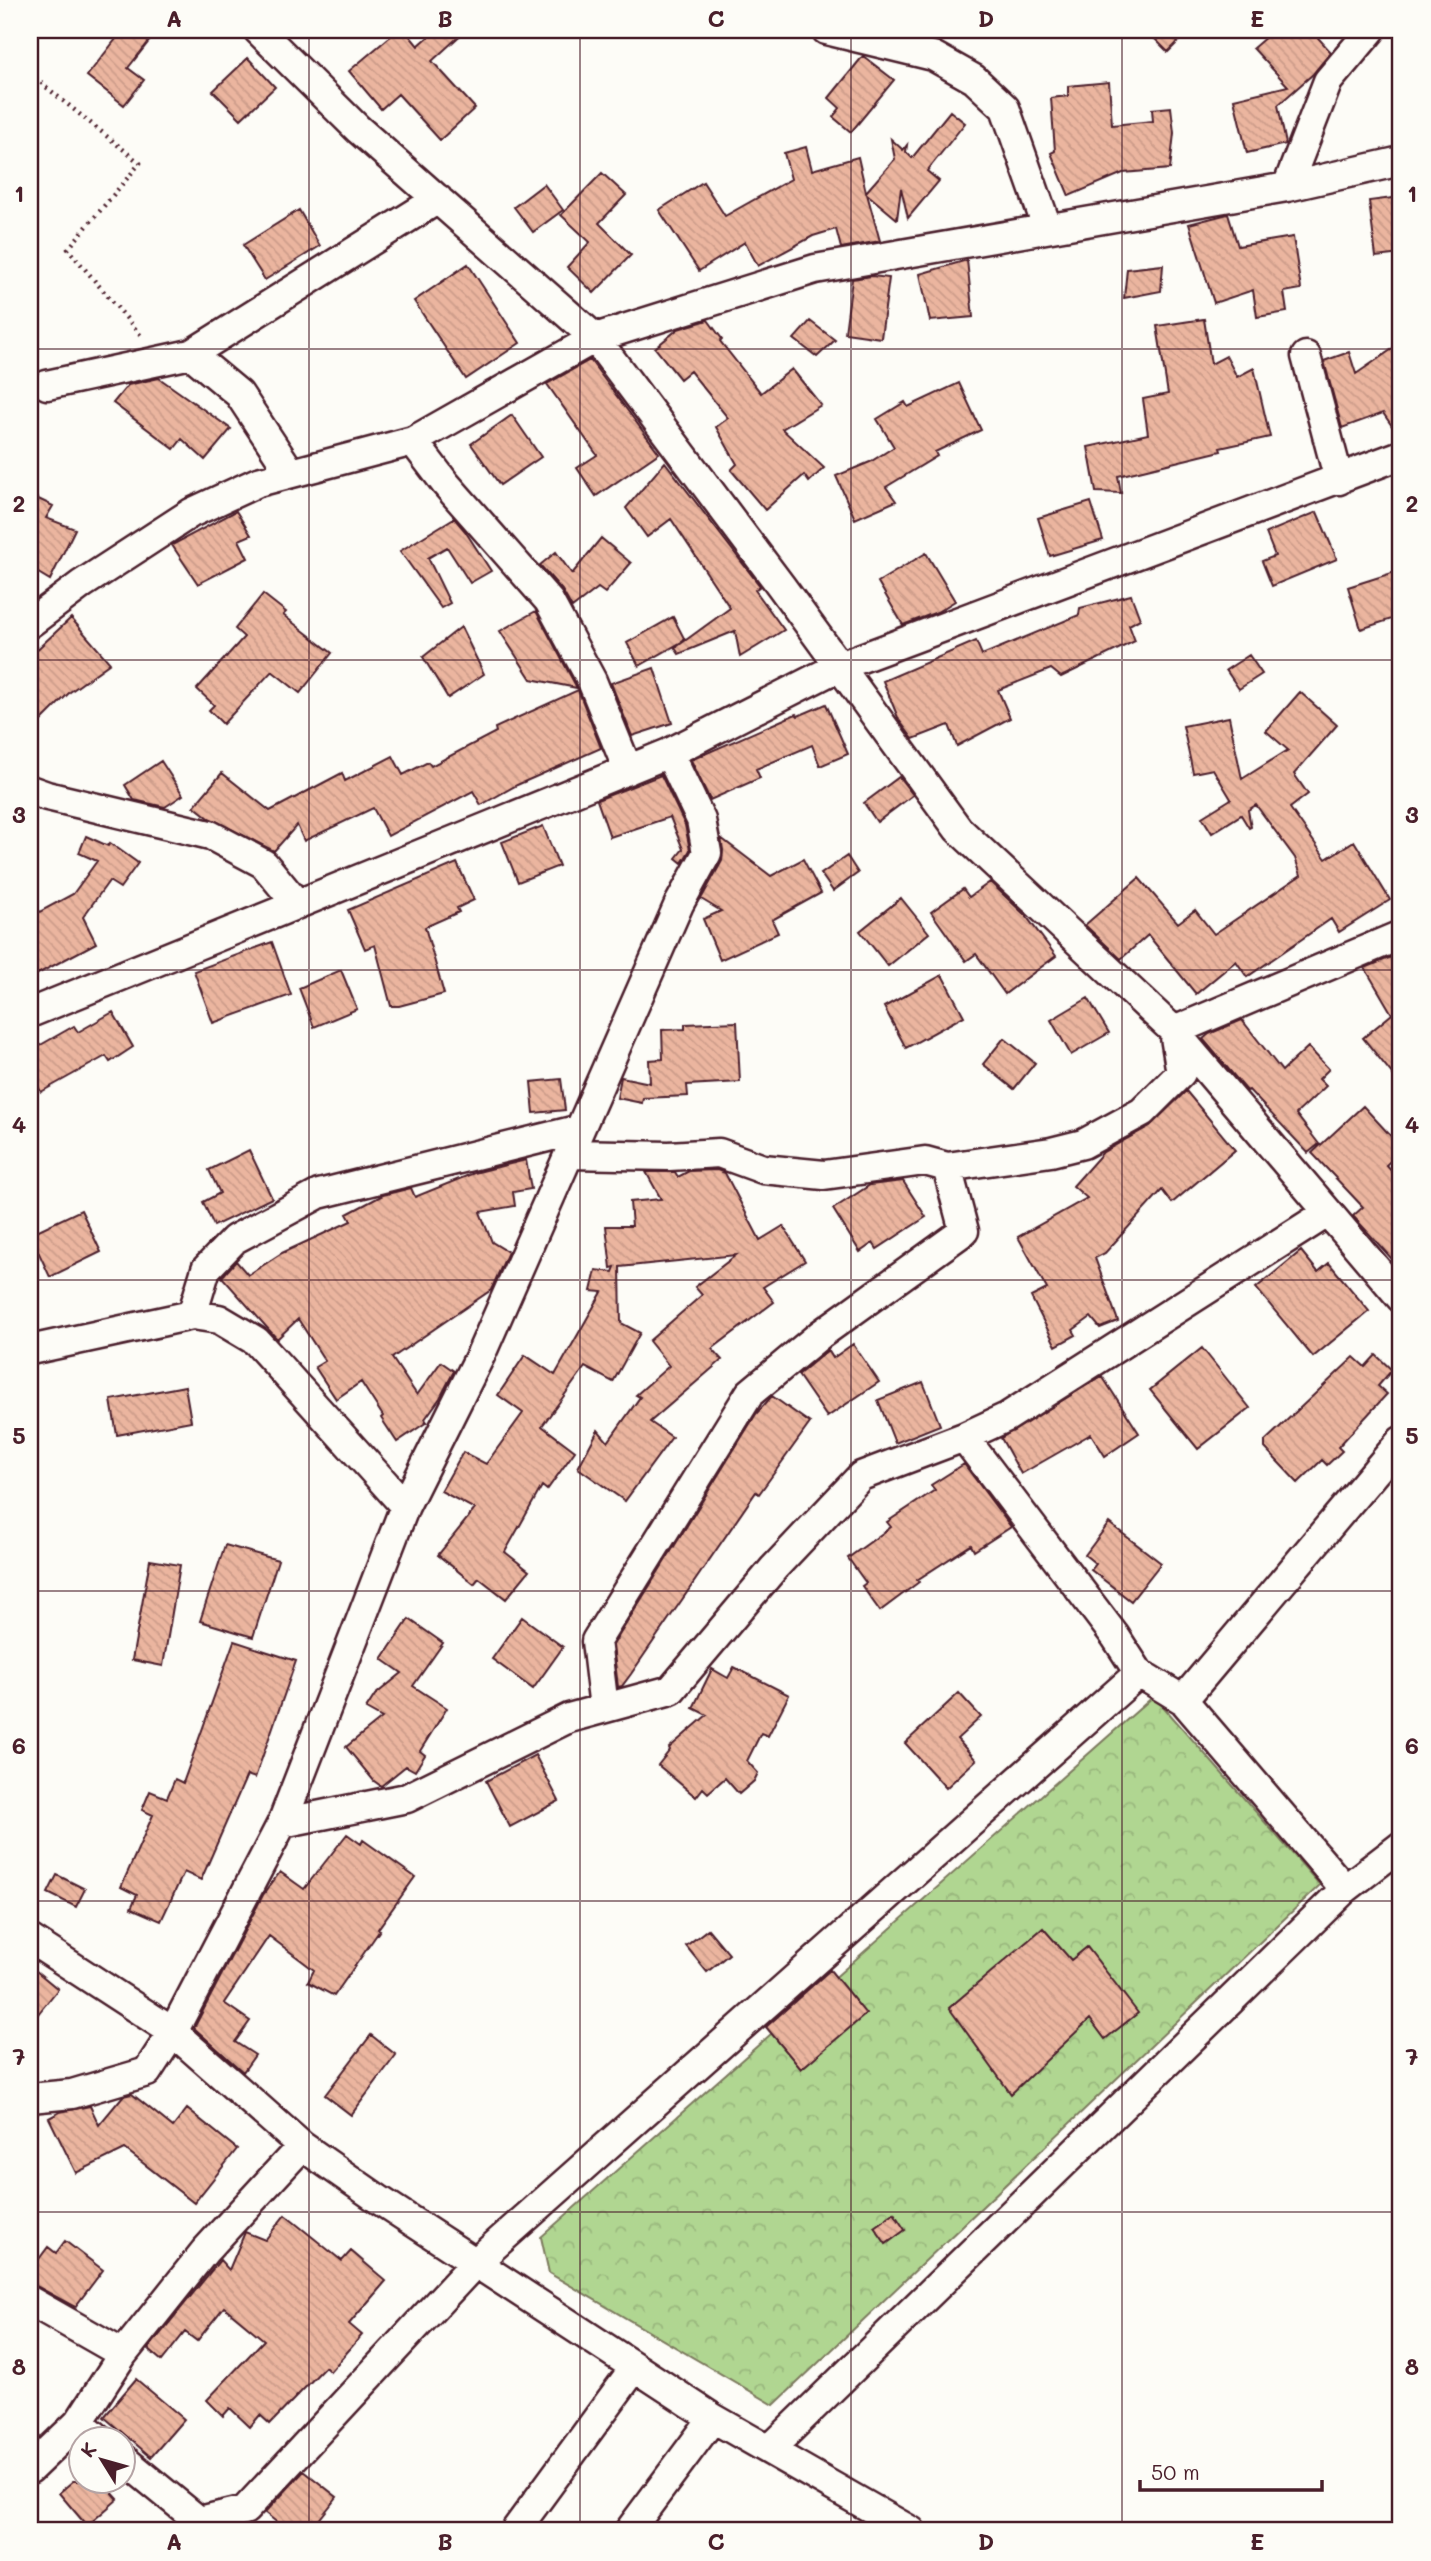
<svg xmlns="http://www.w3.org/2000/svg" width="1431" height="2561" viewBox="0 0 1431 2561" font-family="Mali,sans-serif">
  <style>
    .park { fill: url(#park-crowns); stroke: #7d7a5e; stroke-width: 2 }
    .building { fill: url(#building-back-hatch); stroke: #4a1f2b; stroke-width: 2 }
    .lines { fill: none; stroke-linecap: round; stroke-linejoin: round }
    .minor-casing { stroke: #4a1f2b; stroke-width: 33 }
    .path { stroke: #4a1f2b; stroke-width: 4.5; stroke-dasharray: 2 5; stroke-linecap: butt }
    .minor { stroke: #fdfcf7; stroke-width: 28 }
    .grid { fill: none; stroke: #4a1f2b; stroke-width: 2; stroke-opacity: 0.55 }
    .neatline { fill: none; stroke: #4a1f2b; stroke-width: 2.5 }
    .grid-label { font-size: 23px; text-anchor: middle; font-weight: bold; fill: #4a1f2b }
  </style>
  <defs>
    <pattern id="park-crowns" width="20" height="18" patternUnits="userSpaceOnUse" patternTransform="scale(1.75)"><rect width="20" height="18" fill="#b0d691"/><path d="M2 6a3 3 0 1 1 6 0M12 15a3 3 0 1 1 6 0" fill="none" stroke="#99b77d"/></pattern>
    <pattern id="building-back-hatch" width="6" height="6" patternUnits="userSpaceOnUse" patternTransform="scale(1.75)"><rect width="6" height="6" fill="#ebb59f"/><path d="M-1 5l2 2M0 0l6 6M5-1l2 2" fill="none" stroke="#cb9b89"/></pattern>
  </defs>
  <rect width="100%" height="100%" fill="#fdfcf7"/>
  <filter id="ink" filterUnits="userSpaceOnUse"><feTurbulence type="fractalNoise" baseFrequency=".0143" numOctaves="2"/><feDisplacementMap in="SourceGraphic" scale="14" xChannelSelector="R" yChannelSelector="G"/><feConvolveMatrix kernelMatrix="1 2 1 2 8 2 1 2 1" color-interpolation-filters="sRGB"/></filter>
  <g filter="url(#ink)">
    <!-- park -->
    <path class="park" d="M1154,1696L1320,1885L774,2405L549,2273L541,2237Z"/>
    <!-- building -->
    <path class="building" d="M123,30H158L128,68L144,80L124,105L87,76Z
      M398,30H405L418,46L436,30H466L432,61L475,108L440,140L398,94L381,109L349,71Z
      M1164,30H1190L1168,52L1155,39Z
      M1274,30H1311L1331,52L1313,74L1278,105L1286,144L1247,153L1234,99L1288,86L1253,48Z
      M863,56L894,80L851,132L833,117L840,108L829,98Z
      M248,58L275,87L241,119L213,91Z
      M1109,82L1112,125L1153,121L1152,109L1171,107L1174,133L1170,169L1123,173L1069,196L1051,153L1055,151L1051,98L1068,96V86Z
      M950,111L965,123L927,171L939,181L908,218L901,188L897,219L867,194L880,241L841,248L836,229L813,236L758,266L745,242L699,271L659,210L703,182L725,216L791,179L784,153L806,147L812,170L858,157L866,192L895,159L891,139L903,150L907,145L906,152L912,158Z
      M602,173L626,195L599,223L631,255L594,293L567,267L590,242L561,215Z
      M544,184L563,210L533,232L514,207Z
      M1401,197V254L1376,257L1369,201Z
      M299,210L320,246L265,280L243,245Z
      M1228,214L1238,246L1293,237L1301,289L1284,292L1287,312L1257,317L1253,290L1214,303L1189,224Z
      M967,260L973,317L930,321L920,274Z
      M468,264L520,343L466,379L414,301Z
      M1163,265L1161,291L1124,298L1127,269Z
      M872,276L889,278L881,338L845,333L852,279Z
      M1204,319L1211,364L1226,356L1237,377L1254,368L1270,437L1220,448L1221,451L1118,476L1121,493L1096,492L1088,447L1148,434L1143,399L1168,394L1157,326Z
      M708,320L722,339L720,341L761,393L792,369L821,405L782,429L824,468L809,482L804,475L765,510L731,470L737,464L716,427L728,418L690,371L680,379L655,348L678,329Z
      M810,321L835,340L817,357L794,339Z
      M1401,343V439L1383,413L1342,428L1324,361L1349,352L1356,374Z
      M590,360L659,453L596,496L577,468L597,455L547,384Z
      M159,378L231,429L205,460L182,439L174,449L113,403L128,385Z
      M959,383L981,430L935,452L937,456L886,487L896,501L855,519L836,476L870,462L894,447L877,419L905,402L908,407Z
      M512,415L541,457L500,485L471,444Z
      M665,462L760,586L755,590L784,630L740,657L735,631L679,654L675,648L730,608L671,519L647,537L626,508Z
      M30,495L53,506L46,518L75,529L50,580L30,568Z
      M1091,502L1103,540L1050,556L1038,518Z
      M236,511L251,535L239,540L248,558L198,584L172,545Z
      M1317,512L1337,559L1272,586L1262,561L1275,556L1266,533Z
      M454,518L465,531L491,571L470,583L447,547L428,558L450,603L441,608L400,551Z
      M601,538L631,563L605,593L598,588L572,608L562,590L540,565L556,552L572,574Z
      M926,553L955,601L937,612L903,625L878,582Z
      M1401,570V616L1361,629L1348,587Z
      M263,594L286,612L283,615L332,653L300,693L272,671L223,724L209,710L214,705L197,689L244,637L235,629Z
      M1131,595L1140,619L1129,625L1135,641L1061,677L1051,669L998,690L1010,718L957,746L949,725L913,739L899,720L883,681L976,641L982,655L1079,615L1080,608Z
      M536,611L577,688L531,679L500,631Z
      M673,617L685,640L639,666L627,643Z
      M71,618L110,663L70,692L30,732V656Z
      M461,627L484,674L448,698L423,657Z
      M1249,655L1262,674L1239,689L1226,670Z
      M654,668L672,723L632,736L611,683Z
      M578,690L601,748L517,785L481,805L473,791L388,836L373,808L304,841L297,825L274,851L209,818L194,806L222,773L270,811L342,773L345,781L393,756L403,775L428,762L431,766L496,732L495,728Z
      M1300,692L1337,725L1294,774L1308,794L1290,808L1326,859L1354,841L1390,900L1339,932L1331,919L1247,977L1236,961L1196,994L1148,935L1121,959L1085,925L1139,878L1178,923L1195,910L1214,934L1301,875L1295,858L1256,805L1248,810L1251,827L1249,828L1241,815L1212,833L1202,817L1231,799L1213,769L1193,773L1183,726L1229,717L1242,779L1288,750L1266,731Z
      M826,704L848,754L820,766L812,745L756,769L760,778L710,800L691,760L796,714L798,716Z
      M161,761L183,795L165,807L134,800L125,785Z
      M661,775L685,825L690,850L682,863L676,858L683,849L670,817L610,837L597,800Z
      M899,777L913,795L877,822L864,803Z
      M543,826L559,866L518,882L502,842Z
      M86,836L108,846L110,843L138,863L120,888L109,881L83,917L96,943L30,978V917L73,894L97,861L79,853Z
      M721,838L771,876L803,859L821,893L772,920L778,933L720,960L703,919L721,911L701,899L722,861L723,850Z
      M847,856L858,873L833,891L821,874Z
      M457,863L474,900L457,908L459,912L425,927L444,994L399,1006H391L375,945L365,949L348,910Z
      M990,882L1026,916L1056,956L1005,994L976,954L966,961L931,912L963,889L969,897Z
      M901,898L929,933L888,966L860,931Z
      M272,942L291,995L213,1023L194,971Z
      M1401,953V1085L1363,1038L1392,1014L1365,968Z
      M341,970L357,1009L314,1027L299,988Z
      M942,975L964,1016L906,1048L884,1007Z
      M1088,998L1109,1033L1071,1055L1051,1020Z
      M113,1012L133,1047L110,1062L106,1056L41,1092L30,1071V1051L74,1026L78,1032Z
      M1242,1020L1282,1071L1308,1047L1329,1069L1319,1079L1326,1086L1296,1114L1319,1144L1308,1153L1249,1090L1247,1091L1203,1039L1209,1034Z
      M737,1022L740,1082L687,1085L688,1096L643,1098L642,1103L617,1098L621,1077L650,1083L649,1060L663,1059L662,1030L685,1029V1024Z
      M1004,1038L1035,1063L1014,1089L983,1064Z
      M561,1079L565,1110L534,1113L531,1082Z
      M1186,1091L1235,1150L1172,1203L1162,1190L1105,1253L1095,1258L1118,1321L1100,1328L1091,1317L1073,1330L1076,1335L1056,1346L1031,1297L1047,1289L1018,1237L1087,1198L1073,1186L1103,1152L1150,1126Z
      M1363,1106L1401,1147V1151L1386,1165L1401,1182V1269L1353,1216L1363,1207L1312,1153Z
      M249,1150L272,1198L214,1226L203,1202L220,1193L209,1170Z
      M526,1160L531,1189L513,1192L515,1206L480,1212L492,1242L508,1252L491,1290L392,1358L417,1395L441,1362L454,1371L440,1398L425,1419L427,1422L397,1442L381,1418L383,1416L361,1382L336,1399L315,1367L325,1361L298,1319L277,1339L222,1277L236,1261L248,1275L282,1253L351,1221L347,1214L383,1195L411,1188L415,1197L474,1173Z
      M717,1170L725,1173L760,1240L783,1226L805,1261L763,1287L774,1302L712,1349L722,1360L650,1422L672,1437L625,1501L578,1468L598,1430L608,1442L640,1397L636,1395L669,1366L649,1341L702,1295L695,1287L736,1255L620,1267L621,1323L640,1333L613,1382L585,1367L542,1426L575,1451L547,1490L542,1486L505,1552L529,1571L506,1599L479,1578L474,1584L438,1555L475,1509L441,1491L463,1452L486,1464L523,1413L498,1395L525,1355L555,1375L602,1292L591,1291L596,1270L613,1272L615,1267L611,1268L606,1226H632L630,1202L661,1199L646,1172H675L678,1177L689,1171Z
      M903,1181L926,1217L877,1249L873,1243L860,1252L833,1209L870,1185Z
      M81,1210L101,1252L50,1277L30,1234Z
      M1301,1251L1318,1272L1329,1263L1369,1311L1313,1357L1256,1288Z
      M853,1344L879,1382L827,1417L798,1375L828,1350L833,1358Z
      M1202,1348L1250,1408L1198,1449L1150,1390Z
      M1376,1355L1392,1370L1378,1386L1387,1394L1338,1447L1342,1451L1327,1465L1322,1460L1298,1483L1265,1448V1441L1354,1357L1365,1367Z
      M1102,1376L1139,1433L1105,1456L1091,1434L1021,1474L1001,1438Z
      M923,1382L940,1425L895,1443L878,1400Z
      M185,1386L191,1421L117,1435L111,1400Z
      M772,1396L810,1423L759,1494L756,1492L631,1674L622,1686L618,1687L613,1645L756,1414Z
      M964,1464L1011,1527L974,1551L971,1545L917,1580L919,1582L880,1611L862,1586L866,1583L848,1558L891,1527L887,1522L935,1490L931,1485Z
      M1109,1523L1161,1563L1131,1601L1091,1570L1096,1564L1085,1555Z
      M225,1545L278,1560L253,1637L200,1621Z
      M150,1560L180,1565L163,1666L132,1660Z
      M522,1617L563,1647L533,1689L492,1659Z
      M409,1619L443,1643L413,1686L447,1708L420,1751L425,1755L415,1771L406,1766L381,1786L374,1781L346,1747L382,1718L366,1709L375,1695L402,1673L382,1659Z
      M234,1641L296,1661L255,1778L247,1775L201,1880L184,1872L161,1921L131,1908L137,1895L121,1887L153,1815L142,1810L150,1791L167,1798L175,1779L183,1783Z
      M734,1667L789,1695L768,1736L761,1733L747,1761L758,1773L754,1781L739,1794L725,1778L708,1793L703,1788L696,1797L658,1765L670,1750L669,1748L707,1715L693,1708L712,1669L728,1678Z
      M959,1693L981,1717L957,1739L976,1760L946,1788L905,1743Z
      M535,1755L559,1801L510,1827L486,1781Z
      M347,1834L361,1844L363,1840L415,1877L378,1929L380,1930L334,1996L308,1982L314,1970L269,1936L224,2003L250,2021L235,2042L255,2055L243,2072L194,2028L263,1895L280,1872L304,1889Z
      M57,1875L85,1889L76,1907L48,1893Z
      M1043,1928L1071,1960L1087,1947L1138,2013L1105,2039L1090,2019L1011,2094L949,2008Z
      M708,1929L729,1954L707,1972L686,1946Z
      M30,1966L58,1989L30,2024Z
      M830,1970L866,2014L801,2069L766,2027Z
      M371,2035L396,2055L351,2115L325,2095Z
      M132,2094L173,2127L187,2109L237,2149L194,2203L125,2149L76,2173L49,2118L60,2112L90,2106L99,2125L123,2096Z
      M894,2213L905,2230L886,2244L874,2227Z
      M285,2215L342,2261L351,2251L386,2281L349,2324L362,2335L330,2372L325,2367L270,2424L260,2415L250,2427L230,2408L223,2416L207,2400L264,2340L224,2307L197,2341L185,2332L162,2361L148,2349L220,2260L229,2270L245,2232L265,2240Z
      M65,2241L103,2270L75,2307L38,2287L30,2284V2271L48,2247L56,2253Z
      M136,2379L184,2419L151,2457L104,2417Z
      M304,2471L337,2497L310,2531H288L265,2513Z
      M73,2481H102L118,2499L87,2526L59,2493Z"/>
    <g class="lines">
      <defs>
        <path id="minor" d="M258,30L358,129L595,338L781,586L958,829L1174,1031L1401,1298
          M826,30L933,56L974,79L1005,108L1047,227
          M1287,187L1328,81L1371,30
          M191,354L438,199
          M1306,356L1339,480
          M47,385L191,354L239,394L291,473
          M413,441L445,483L549,601L592,681L628,770
          M30,623L82,584L191,513L258,482L413,441L595,338L815,269L1287,187L1401,161
          M30,790L47,796L210,835L264,864L297,904
          M30,1013L669,753L840,666L1401,455
          M569,1154L669,1156L719,1153L763,1169L824,1175L925,1161L947,1167L964,1231L821,1334L750,1393L596,1641L604,1708
          M947,1167L1051,1152L1083,1144L1142,1112L1181,1073L1174,1031L1401,935
          M192,1315L206,1269L235,1239L319,1194L580,1129
          M30,1350L192,1315L219,1319L256,1341L405,1506
          M1139,1673L1183,1700L1345,1889
          M1183,1700L1401,1441
          M282,1823L407,1798L569,1718L671,1690L774,1568L861,1476L964,1437L1007,1417L1327,1213
          M30,1939L173,2032L302,2146L378,2199L713,2418L911,2531
          M30,2098L72,2094L147,2072L173,2032L282,1823L405,1506L481,1354L679,904L707,853L701,820L669,753
          M30,2301L123,2354
          M79,2422L98,2438
          M769,2450L1345,1889L1401,1846
          M122,2458L199,2521L245,2510L475,2263L1139,1673L1115,1636L964,1437
          M30,2469L79,2422L123,2354L205,2251L302,2146
          M515,2531L635,2367
          M629,2531L713,2418"/>
      </defs>
      <!-- minor casing -->
      <use href="#minor" class="minor-casing"/>
      <!-- path -->
      <path class="path" d="M30,74L140,163L68,249L143,338"/>
      <!-- minor -->
      <use href="#minor" class="minor"/>
    </g>
  </g>
  <!-- grid -->
  <path class="grid" d="M309,30V2531M580,30V2531M851,30V2531M1122,30V2531M30,349H1401M30,660H1401M30,970H1401M30,1280H1401M30,1591H1401M30,1901H1401M30,2212H1401"/>
  <!-- margin -->
  <rect width="1431" height="2561" fill="none" stroke="#fdfcf7" stroke-width="77"/>
  <!-- north arrow -->
  <g transform="translate(102 2460) rotate(307)"><circle r="33" fill="#fdfcf7" stroke="#b5a4a5" stroke-width="2"/>
  <path d="M0-5L12 26L0 18L-12 26Z" fill="#4a1f2b"/>
  <text y="-10" font-size="19" font-weight="bold" text-anchor="middle" fill="#4a1f2b">K</text>
  </g>
  <!-- scale -->
  <path d="M1140 2480v10h182v-10" fill="none" stroke="#4a1f2b" stroke-width="3.5"/>
  <text x="1151" y="2480" font-size="21" fill="#4a1f2b" stroke="#fdfcf7" stroke-width="5" paint-order="stroke">50 m</text>
  <rect x="38" y="38" width="1354" height="2484" class="neatline"/>
  <g class="grid-label">
    <text x="174" y="27">A</text>
    <text x="445" y="27">B</text>
    <text x="716" y="27">C</text>
    <text x="986" y="27">D</text>
    <text x="1257" y="27">E</text>
    <text x="19" y="202">1</text>
    <text x="1412" y="202">1</text>
    <text x="19" y="512">2</text>
    <text x="1412" y="512">2</text>
    <text x="19" y="823">3</text>
    <text x="1412" y="823">3</text>
    <text x="19" y="1133">4</text>
    <text x="1412" y="1133">4</text>
    <text x="19" y="1444">5</text>
    <text x="1412" y="1444">5</text>
    <text x="19" y="1754">6</text>
    <text x="1412" y="1754">6</text>
    <text x="19" y="2065">7</text>
    <text x="1412" y="2065">7</text>
    <text x="19" y="2375">8</text>
    <text x="1412" y="2375">8</text>
    <text x="174" y="2550">A</text>
    <text x="445" y="2550">B</text>
    <text x="716" y="2550">C</text>
    <text x="986" y="2550">D</text>
    <text x="1257" y="2550">E</text>
  </g>
</svg>
